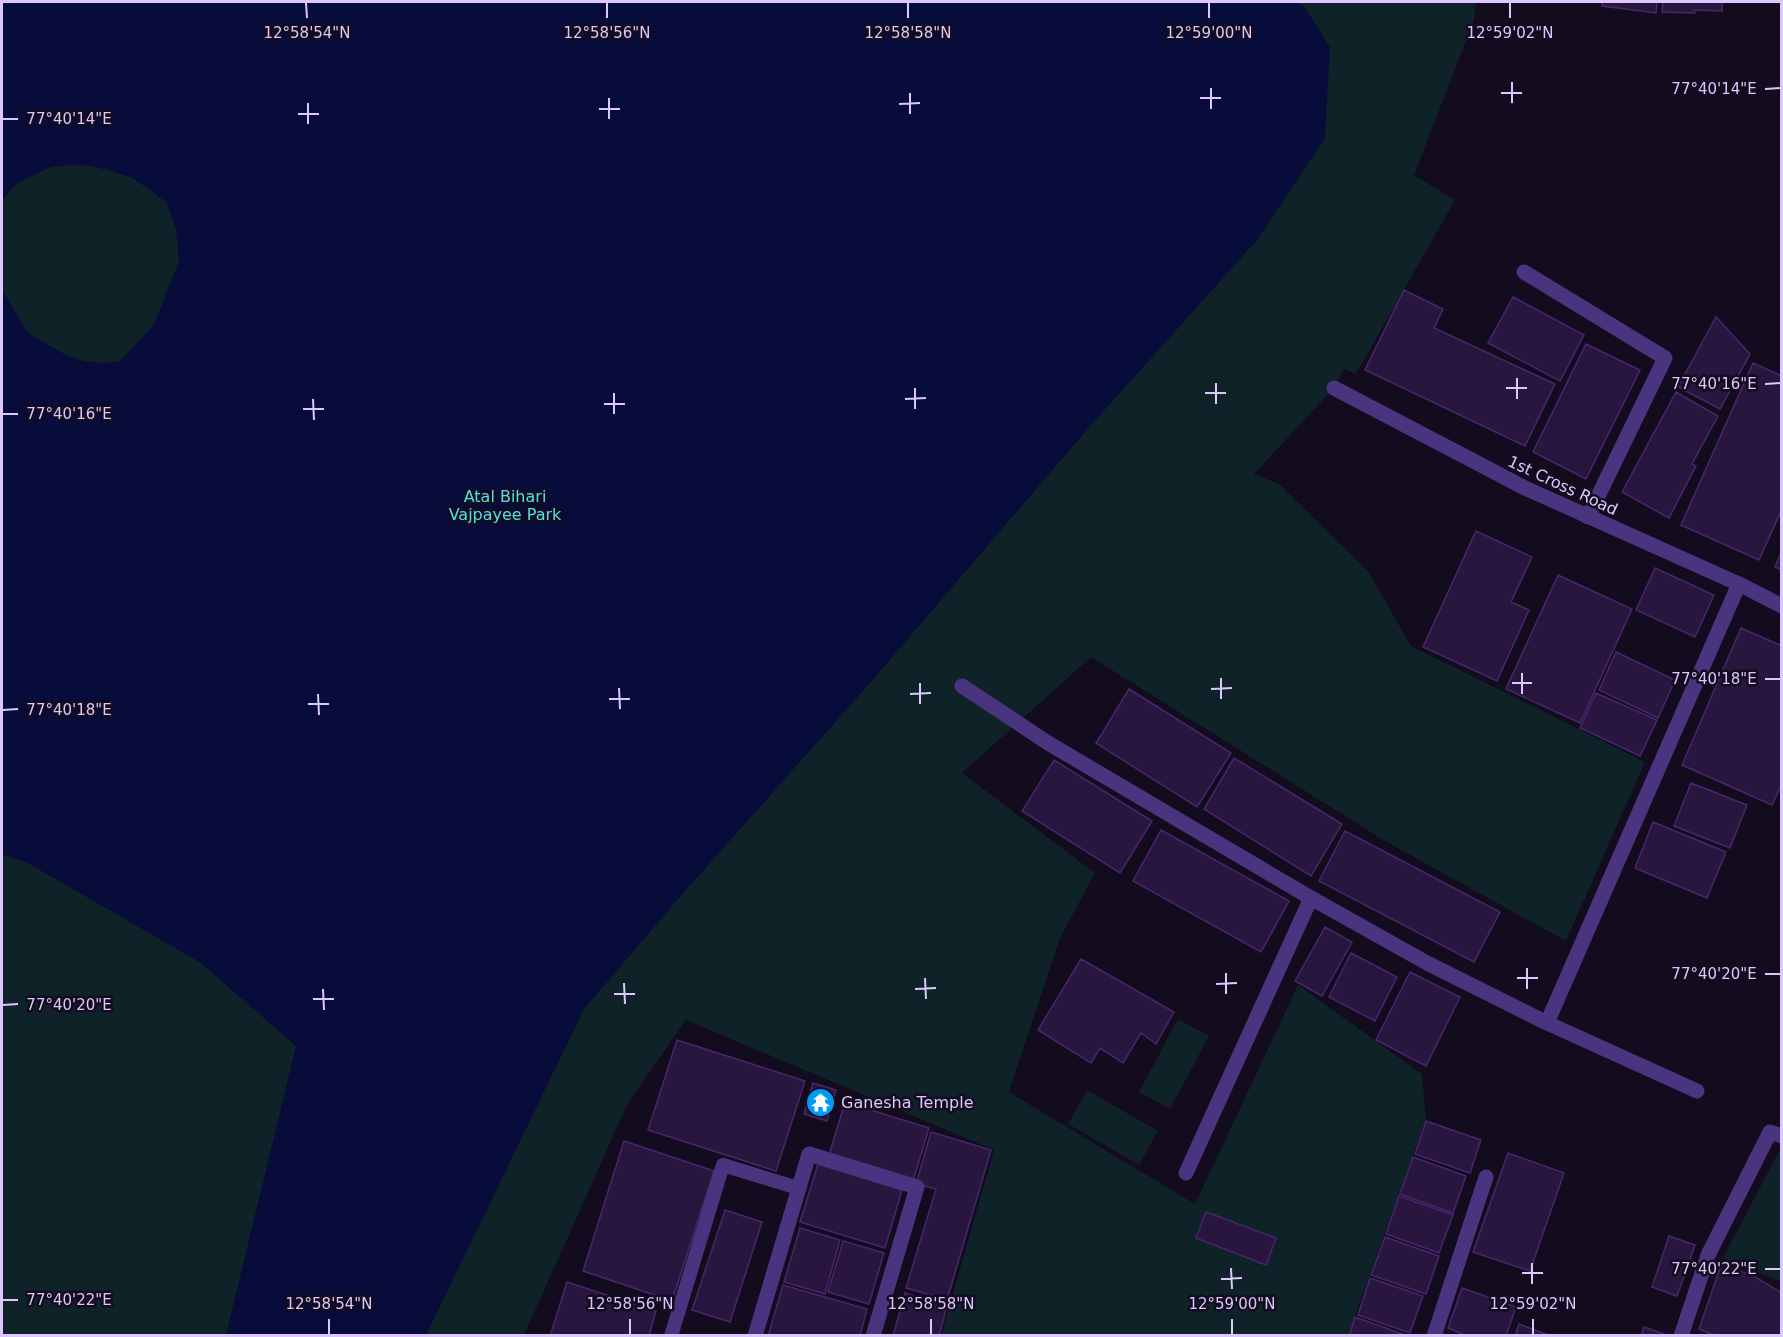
<svg xmlns="http://www.w3.org/2000/svg" width="1783" height="1337" viewBox="0 0 1783 1337" font-family="'DejaVu Sans',sans-serif">
  <style>
    .green { fill: #0e2228 }
    .water { fill: #070c3b }
    .building { fill: #29163f; stroke: #47276c; stroke-width: 1.5 }
    .lines { fill: none; stroke-linecap: round; stroke-linejoin: round }
    .service { stroke: #4a347f; stroke-width: 14 }
    .minor { stroke: #4a347f; stroke-width: 15 }
    .ticks { fill: none; stroke: #dcc8ff; stroke-width: 2 }
    .labels { text-anchor: middle; stroke-width: 5; stroke-linejoin: round; paint-order: stroke }
    .street-label { font-size: 16px; fill: #dcc8ff; stroke: #130b1e }
    .park-label { font-size: 16px; fill: #50e2e3; stroke: #130b1e }
    .poi-label { font-size: 16px; fill: #dcc8ff; stroke: #130b1e; text-anchor: start }
    .ticks-label { font-size: 15px; text-anchor: middle; fill: #dcc8ff; stroke: #130b1e; stroke-width: 5; stroke-linejoin: round; paint-order: stroke }
  </style>
  <rect width="100%" height="100%" fill="#130b1e"/>
  <!-- green -->
  <path class="green" d="M2,2H1476L1474,20L1414,175L1455,200L1356,374L1344,369L1334,388L1254,474L1279,484L1368,571L1411,646L1645,762L1566,941L1385,841L1091,657L962,773L1095,873L1060,938L1009,1092L1195,1204L1298,985L1422,1074L1426,1119L1348,1335H941L994,1150L686,1020L628,1103L524,1335L2,1336Z
    M1178,1019L1209,1036L1170,1109L1139,1092Z
    M1087,1090L1158,1131L1139,1165L1068,1124Z
    M1779,1151L1782,1152L1781,1282L1723,1258Z"/>
  <!-- water -->
  <path class="water" d="M2,2H1296L1304,6L1330,48L1325,138L1257,240L1091,425L870,683L685,891L584,1009L426,1335H226L296,1046L201,963L26,862L2,855V290L28,333L64,354L80,360L97,363L119,362L154,325L179,261L176,230L167,203L149,189L130,177L108,170L89,166L70,165L51,167L17,183L2,201Z"/>
  <!-- building -->
  <path class="building" d="M1602,2H1657L1656,13L1602,6Z
    M1663,2H1722V11L1694,10L1695,13L1662,12Z
    M1404,290L1443,309L1434,328L1555,384L1525,446L1365,370Z
    M1513,297L1584,335L1560,381L1488,343Z
    M1716,317L1750,354L1720,409L1678,387Z
    M1586,344L1640,370L1586,479L1533,452Z
    M1753,363L1782,376V509L1759,560L1681,525Z
    M1676,392L1718,416L1692,464L1696,466L1669,518L1622,492Z
    M1476,531L1532,557L1511,602L1529,610L1497,681L1423,647Z
    M1782,550V570L1775,567Z
    M1655,568L1714,595L1695,637L1636,610Z
    M1558,575L1632,609L1580,723L1506,689Z
    M1741,628L1782,646V783L1772,805L1682,765Z
    M1616,652L1675,680L1658,718L1599,690Z
    M1129,689L1231,753L1197,807L1096,743Z
    M1596,693L1657,720L1640,756L1580,728Z
    M1234,758L1342,824L1311,876L1204,809Z
    M1054,760L1152,821L1120,873L1022,811Z
    M1691,783L1747,805L1730,848L1674,826Z
    M1653,822L1726,852L1707,898L1635,868Z
    M1161,830L1289,901L1261,952L1133,881Z
    M1345,831L1500,912L1474,962L1319,881Z
    M1325,927L1352,942L1322,996L1295,981Z
    M1351,953L1397,977L1375,1021L1329,997Z
    M1081,959L1174,1012L1156,1044L1141,1033L1123,1063L1100,1048L1091,1063L1038,1030Z
    M1410,972L1460,997L1426,1066L1376,1040Z
    M677,1040L805,1081L776,1171L648,1130Z
    M813,1083L836,1090L827,1121L804,1114Z
    M845,1102L929,1128L913,1181L829,1155Z
    M1426,1121L1481,1140L1470,1173L1415,1154Z
    M931,1132L991,1150L947,1300L906,1288L936,1189L916,1184Z
    M624,1141L714,1171L672,1301L583,1271Z
    M1508,1153L1564,1173L1530,1271L1473,1252Z
    M1413,1157L1466,1176L1453,1213L1400,1194Z
    M818,1164L902,1190L885,1248L800,1222Z
    M1399,1196L1453,1215L1439,1253L1386,1234Z
    M725,1210L762,1222L730,1322L692,1310Z
    M1206,1212L1276,1238L1266,1265L1196,1238Z
    M800,1228L840,1240L825,1294L784,1282Z
    M1669,1236L1695,1245L1677,1296L1652,1287Z
    M1385,1237L1439,1256L1426,1294L1371,1275Z
    M843,1241L884,1253L869,1304L828,1292Z
    M1721,1265L1752,1275L1782,1293V1336H1716L1699,1329Z
    M1370,1278L1423,1296L1410,1333L1358,1315Z
    M567,1282L656,1311L649,1336H550Z
    M783,1285L867,1309L860,1336H768Z
    M1462,1288L1516,1307L1506,1336H1467L1448,1328Z
    M905,1293L947,1306L939,1336H893Z
    M1355,1317L1408,1336H1349Z
    M1519,1324L1551,1336H1515Z
    M1644,1327L1667,1335V1336H1641Z"/>
  <g class="lines">
    <!-- service -->
    <path class="service" d="M671,1336L723,1165L798,1188"/>
    <!-- minor -->
    <path class="minor" d="M1524,272L1665,358L1588,517
      M1334,388L1525,488L1739,584L1782,606
      M962,686L1048,743L1311,898L1427,963L1547,1023L1697,1091
      M1547,1023L1739,584
      M1186,1173L1311,898
      M755,1336L809,1154L917,1187L873,1336
      M1434,1336L1486,1177
      M1681,1336L1708,1255L1770,1132L1782,1136"/>
  </g>
  <!-- ticks -->
  <path class="ticks" d="M306,3L307,18M607,3V18M908,3V18M1209,3V18M1510,3V18M1512,82V103M1211,88V109M1765,89L1780,88M910,93V114M1501,93H1522M609,98V119M1200,98H1221M308,103V124M899,104L920,103M599,109H620M298,114H319M3,119H18M1517,378V399M1216,383V404M1765,384L1780,383M915,388V409M1506,388H1527M614,393V414M1205,393H1226M313,399L314,420M905,399L926,398M604,404H625M303,409H324M3,414H18M1522,673V694M1221,678V699M1765,679H1780M920,683V704M1512,683H1532M619,688L620,709M1211,689L1232,688M318,694L319,715M910,694L931,693M609,699H630M308,704H329M3,710L18,709M1527,968V989M1226,973V994M1765,974H1780M925,978L926,999M1517,978H1538M624,983L625,1004M1216,984L1237,983M323,989L324,1010M915,989L936,988M614,994H635M313,999H334M3,1005L18,1004M1532,1263V1284M1231,1268L1232,1289M1765,1269H1780M1522,1273H1543M1221,1279L1242,1278M3,1300H18M329,1319V1334M630,1319V1334M931,1319V1334M1232,1319V1334M1533,1319V1334"/>
  <!-- icons -->
  <defs>
    <symbol id="temple-disc" viewBox="-11 -11 22 22"><circle r="9.5" fill="#009cf3" stroke="#130b1e"/><path d="M0-6L5-2H3V0L6.5 2.5H4V6H1.5V3h-3V6H-4V2.5H-6.5L-3 0V-2H-5Z" fill="#fff"/></symbol>
  </defs>
  <g fill-rule="evenodd">
    <use href="#temple-disc" x="804" y="1086" width="33" height="33"/>
  </g>
  <g class="labels">
    <!-- street labels -->
    <g class="street-label">
      <text transform="translate(1563 485) rotate(25)" y="6">1st Cross Road</text>
    </g>
    <!-- park labels -->
    <g class="park-label">
      <text x="505" y="502">Atal Bihari<tspan x="505" dy="18">Vajpayee Park</tspan></text>
    </g>
    <!-- poi labels -->
    <g class="poi-label">
      <text x="841" y="1108">Ganesha Temple</text>
    </g>
  </g>
  <g class="ticks-label">
    <text x="307" y="38">12°58'54"N</text>
    <text x="607" y="38">12°58'56"N</text>
    <text x="908" y="38">12°58'58"N</text>
    <text x="1209" y="38">12°59'00"N</text>
    <text x="1510" y="38">12°59'02"N</text>
    <text x="1714" y="94">77°40'14"E</text>
    <text x="69" y="124">77°40'14"E</text>
    <text x="1714" y="389">77°40'16"E</text>
    <text x="69" y="419">77°40'16"E</text>
    <text x="1714" y="684">77°40'18"E</text>
    <text x="69" y="715">77°40'18"E</text>
    <text x="1714" y="979">77°40'20"E</text>
    <text x="69" y="1010">77°40'20"E</text>
    <text x="1714" y="1274">77°40'22"E</text>
    <text x="69" y="1305">77°40'22"E</text>
    <text x="329" y="1309">12°58'54"N</text>
    <text x="630" y="1309">12°58'56"N</text>
    <text x="931" y="1309">12°58'58"N</text>
    <text x="1232" y="1309">12°59'00"N</text>
    <text x="1533" y="1309">12°59'02"N</text>
  </g>
  <!-- border -->
  <rect width="1783" height="1337" fill="none" stroke="#dcc8ff" stroke-width="6"/>
</svg>
